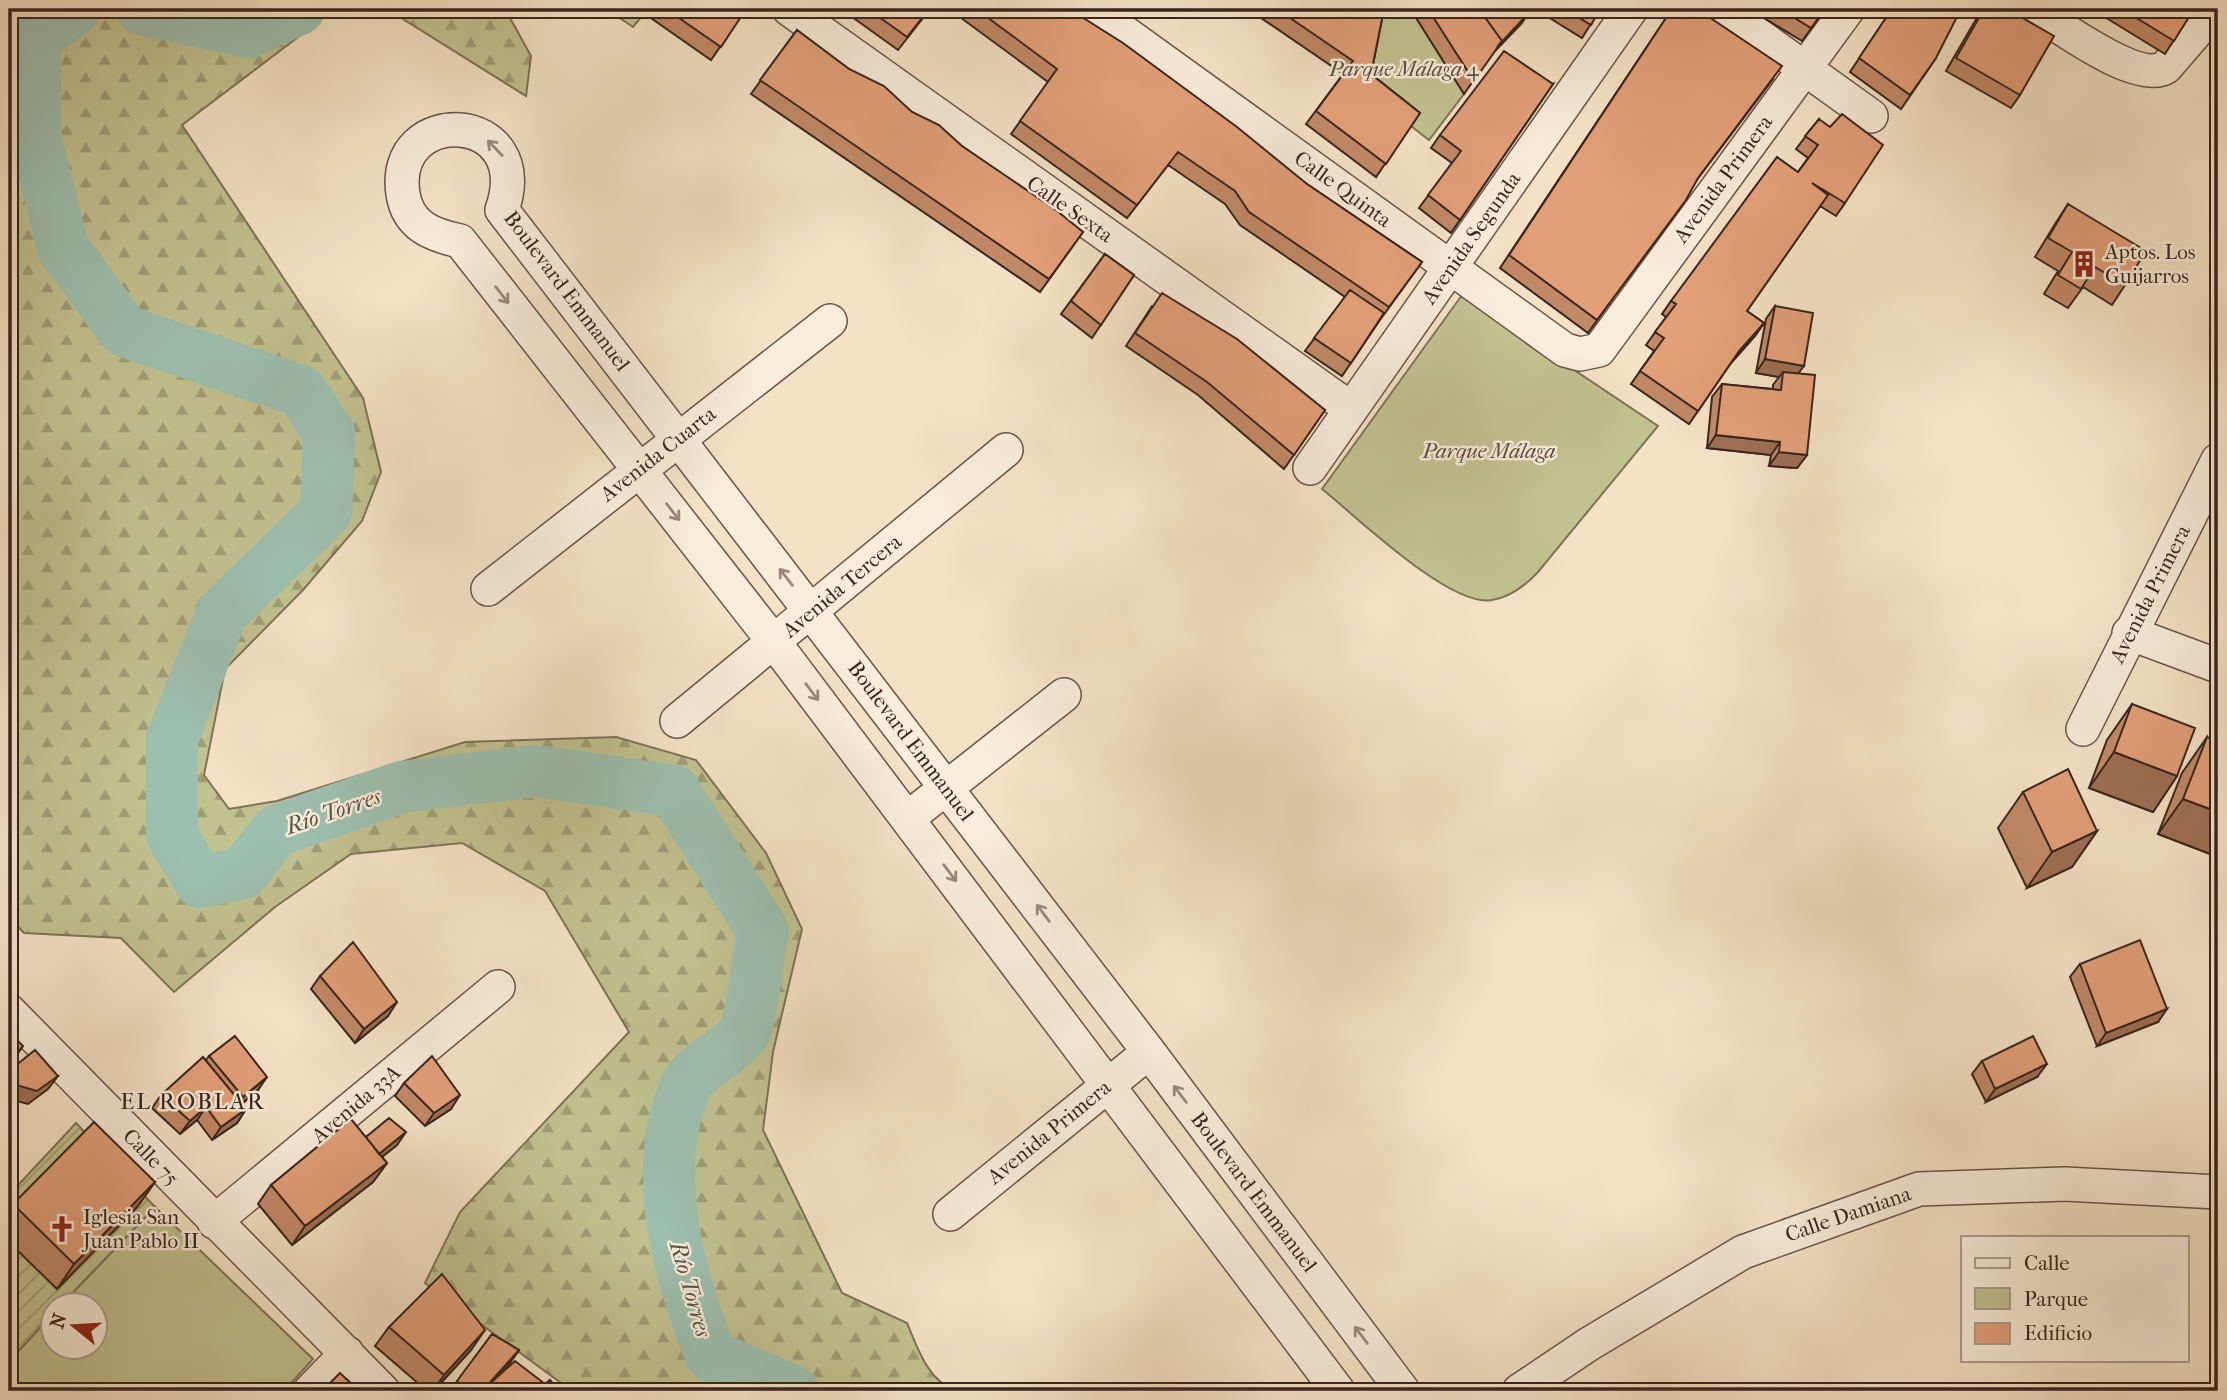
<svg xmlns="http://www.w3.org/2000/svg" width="2227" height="1400" viewBox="0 0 2227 1400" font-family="'IM FELL French Canon',serif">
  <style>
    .green { fill: #c2c190; stroke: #7d7357; stroke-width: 2 }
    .forest { fill: url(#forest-firs); stroke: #7d7357; stroke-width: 2 }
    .garden { fill: url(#garden-furrows); stroke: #7d7357; stroke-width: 2 }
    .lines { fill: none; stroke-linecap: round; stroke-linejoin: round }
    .river { stroke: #9dbfaf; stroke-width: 52 }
    .minor-casing { stroke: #675448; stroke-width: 36 }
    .minor { stroke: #f8ecda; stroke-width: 33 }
    .wall { fill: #c28967; stroke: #38251e; stroke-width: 2 }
    .shaded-wall { fill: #9e6f54; stroke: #38251e; stroke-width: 2 }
    .building { fill: #e29f78; stroke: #38251e; stroke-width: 2 }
    .oneway { stroke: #98887c }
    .labels { text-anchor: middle; stroke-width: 5; stroke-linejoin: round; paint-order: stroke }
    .park-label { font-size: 21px; font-style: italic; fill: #5a4c3a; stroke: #f8ecda }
    .street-label { font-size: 21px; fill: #38251e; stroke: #f8ecda }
    .poi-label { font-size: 21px; fill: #38251e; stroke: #f8ecda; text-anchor: start }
    .water-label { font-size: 23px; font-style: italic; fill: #56534a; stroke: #f8ecda }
    .neighbourhood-label { font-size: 23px; letter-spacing: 2px; fill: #38251e; stroke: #f8ecda }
  </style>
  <defs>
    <pattern id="forest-firs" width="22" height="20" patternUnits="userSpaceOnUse" patternTransform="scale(1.75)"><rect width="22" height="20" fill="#c2c190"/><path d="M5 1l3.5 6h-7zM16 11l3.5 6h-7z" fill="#9f9d75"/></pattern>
    <pattern id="garden-furrows" width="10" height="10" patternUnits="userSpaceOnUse" patternTransform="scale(1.75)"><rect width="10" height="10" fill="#c2c190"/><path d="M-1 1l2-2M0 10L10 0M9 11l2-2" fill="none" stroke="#9f9d75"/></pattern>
  </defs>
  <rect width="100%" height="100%" fill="#f4e2c6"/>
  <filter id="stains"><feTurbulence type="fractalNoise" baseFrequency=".00286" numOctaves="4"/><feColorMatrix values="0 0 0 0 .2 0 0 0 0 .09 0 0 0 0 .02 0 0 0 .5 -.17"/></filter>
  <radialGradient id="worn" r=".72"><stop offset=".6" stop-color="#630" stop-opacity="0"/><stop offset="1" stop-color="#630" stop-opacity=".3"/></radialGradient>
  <!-- green -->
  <path class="green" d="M606,9H648L633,27Z
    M1376,12L1413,13L1464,94L1429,140L1411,126L1363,74Z
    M1462,295L1658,426L1538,572C1525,586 1511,597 1492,600C1450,608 1356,516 1322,489Z
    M155,1207L313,1359L284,1391H9V1361L52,1315V1348H94V1306L61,1305Z"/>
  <!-- forest -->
  <path class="forest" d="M9,9H335L182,125L363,398L381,472L362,521L303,590L225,669L204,775L229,809L277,801L465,742L616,737L696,760L766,853L802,929L773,1052L763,1130L842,1293L907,1323C918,1349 928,1381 956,1391H572L425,1283L460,1212L629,1032L545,891L462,843L351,854L275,907L174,992L121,938L24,933L9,917Z
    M387,9H505L531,56L526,96Z"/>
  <!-- garden -->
  <path class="garden" d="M76,1123L155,1207L61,1305L52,1306V1315L9,1361V1242L57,1289L9,1216V1195Z"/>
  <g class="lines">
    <!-- river -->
    <path class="river" d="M75,9L34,40L36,140L63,248L124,331L301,391L329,433L326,512L222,613L172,739V835L200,882L243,873L276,831L401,787L536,771L674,791L763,931C759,949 751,1019 745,1031C732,1053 697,1063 686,1086C649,1170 679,1276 711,1356L793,1391
      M142,9L248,32L299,9"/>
    <defs>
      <path id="minor" d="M789,9L1351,409
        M1092,9L1565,350L1580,354L1599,350L1848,9
        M1722,9L1871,116
        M2032,9C2058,25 2138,85 2166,67L2209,17L2218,13
        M1310,468L1631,9
        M488,589L830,321
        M2129,633L2218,666
        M677,721L1006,450
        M2083,729L2218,460
        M908,818L1064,695
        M9,1011L383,1391
        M950,1214L1149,1052
        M214,1222L498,987
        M310,1391L347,1353
        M1338,1391L774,642L460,241C432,235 408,226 403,194C389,103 537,109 502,210L1149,1052L1403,1391
        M1519,1391L1589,1344L1743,1252L1919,1189L2065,1184L2218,1192"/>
    </defs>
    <!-- minor casing -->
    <use href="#minor" class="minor-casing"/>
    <!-- minor -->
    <use href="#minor" class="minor"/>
  </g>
  <!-- wall -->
  <path class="wall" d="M653,9H746L711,60L648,16Z
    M841,9H930L898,50Z
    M949,9H1069L1307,184L1422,262L1380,320L1342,376L1305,351L1345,297L1240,225L1225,204L1168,165L1127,218L1011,134L1048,82Z
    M1248,9H1384L1371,74L1420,113L1376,177L1306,124L1343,74Z
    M1416,9H1532L1521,24L1493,53L1464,94L1413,13Z
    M1542,9H1600L1582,38L1540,12Z
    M1672,9L1773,79L1696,181L1588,333L1500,268Z
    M1749,9H1825L1802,41Z
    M1892,9L1936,58L1901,109L1850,72Z
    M1982,9H2007L2020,95L2011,108L1946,71Z
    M2108,9H2194L2165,54L2103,16Z
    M797,30L849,69L962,146L1083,232L1040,292L751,94Z
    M1553,84L1451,233L1419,208L1452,163L1431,148L1440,135Z
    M1819,119L1845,203L1836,216L1820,206L1747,311L1764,323L1755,336L1731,363L1689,424L1631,384L1654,351L1646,345L1666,317L1662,314L1671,301L1798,172L1808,158L1796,149Z
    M2068,204L2125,285L2112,305L2083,287L2068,308L2044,294L2058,271L2035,257L2055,224Z
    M1105,254L1134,275L1092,338L1061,314Z
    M1152,306L1325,410L1284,469L1198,395L1126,346Z
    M1775,306L1799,374L1807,455L1797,468L1769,466L1771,455L1707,448L1712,397L1722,384L1773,389V385L1779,377L1756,373L1766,319Z
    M2132,704L2177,776L2153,812L2089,788L2107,740Z
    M2207,737L2218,857L2158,834L2182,773Z
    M2023,792L2097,831L2072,867L2027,888L1998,828Z
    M2080,964L2158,1022L2097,1046L2070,977Z
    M320,976L388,1016L355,1043L311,989Z
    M209,1056L258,1090L242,1104L246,1109L237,1123L212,1140L197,1120L180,1134L152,1108L161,1095L206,1060Z
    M1982,1061L2037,1077L1986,1102L1972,1074Z
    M404,1083L451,1109L425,1126L395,1096Z
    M366,1137L397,1145L382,1157L387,1163L373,1182L292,1245L258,1204L271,1185Z
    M155,1182L137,1207L57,1289L9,1242V1210L13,1204Z
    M389,1327L471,1350L434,1391H427L375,1346Z
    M492,1334L519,1350L509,1364L498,1376L545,1384L559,1391H450Z"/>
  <!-- shaded-wall -->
  <path class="shaded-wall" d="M1531,9L1521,23L1492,54L1497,47L1525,17Z
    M1764,323L1755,336L1730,364L1739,351Z
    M1765,359L1804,366L1794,379L1783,372L1779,377L1756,373Z
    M1716,435L1780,442L1771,455L1707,448Z
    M1779,452L1807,455L1797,468L1769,466Z
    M2114,752L2177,776L2153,812L2089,788Z
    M2183,799L2218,812V857L2158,834Z
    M2097,831L2072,867L2027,888L2052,852Z
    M397,1002L388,1016L355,1043L364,1029Z
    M2167,1009L2158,1022L2097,1046L2106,1033Z
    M23,1046L14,1059L9,1065V1062Z
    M2047,1064L2037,1077L1986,1102L1995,1089Z
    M58,1076L48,1089L28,1104L9,1099V1083Z
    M267,1077L258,1090L234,1110L243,1097Z
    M460,1095L451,1109L425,1126L434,1113Z
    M206,1107L197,1120L180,1134L190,1121Z
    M246,1109L237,1123L212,1140L221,1127Z
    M406,1132L397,1145L364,1171L374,1158Z
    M387,1163L373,1182L292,1245L305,1226Z
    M155,1182L137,1207L57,1289L74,1264Z
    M485,1330L471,1350L433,1391L444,1375Z
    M519,1350L509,1364L484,1391H482Z"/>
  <!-- building -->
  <path class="building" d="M666,9H746L721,47Z
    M868,9H929L907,37Z
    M976,9H1069L1123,43L1237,127L1307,184L1422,262L1389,307L1249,212L1235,191L1178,152L1137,205L1020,121L1057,69Z
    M1277,9H1384L1371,74L1420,113L1386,164L1316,111L1353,61Z
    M1428,9H1479L1502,41L1474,81Z
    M1479,9H1516L1525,17L1497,47L1502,41Z
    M1565,9H1600L1591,25Z
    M1672,9H1697L1782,66L1698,178L1686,200L1597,320L1509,255Z
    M1780,9H1825L1811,28Z
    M1892,9H1961L1936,58L1910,95L1859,58Z
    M1984,9H2007L2054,36L2020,95L1956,58Z
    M2122,9H2194L2174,41Z
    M797,30L849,69L884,86L912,112L939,125L962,146L1056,210L1083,232L1049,279L760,80Z
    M1504,51L1553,84L1460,220L1428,195L1461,151L1440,135Z
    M1842,114L1883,145L1845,203L1812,183L1828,195L1747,311L1764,323L1739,351L1698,411L1640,371L1664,338L1655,332L1676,304L1671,301L1777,157L1798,172L1818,145L1805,136L1819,119L1830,127Z
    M2068,204L2146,251L2125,285L2095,267L2081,289L2058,275L2072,252L2048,238Z
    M1105,254L1134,275L1101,325L1071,301Z
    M1350,290L1384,313L1351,363L1314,338Z
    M1162,293L1237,339L1325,410L1294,455L1207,382L1135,333Z
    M1775,306L1813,313L1804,366L1765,359Z
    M1783,372L1815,375L1807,455L1779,452L1780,442L1716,435L1722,384L1781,390Z
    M2132,704L2195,728L2177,776L2114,752Z
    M2207,737L2218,742V812L2183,799Z
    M2068,769L2097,831L2052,852L2023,792Z
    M2140,940L2167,1009L2106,1033L2080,964Z
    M353,942L397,1002L364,1029L320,976Z
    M9,1032L23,1046L9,1062Z
    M235,1036L267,1077L243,1097L209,1056Z
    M2033,1036L2047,1064L1995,1089L1982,1061Z
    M35,1050L58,1076L37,1091L9,1083V1071Z
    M432,1056L460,1095L434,1113L404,1083Z
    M203,1057L246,1109L221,1127L206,1107L190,1121L161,1095Z
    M389,1118L406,1132L379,1154L366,1137Z
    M351,1119L387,1163L305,1226L271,1185Z
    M94,1122L155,1182L74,1264L13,1204Z
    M442,1274L485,1330L444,1375L389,1327Z
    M492,1334L519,1350L485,1388L515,1361L545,1384L550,1380L559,1391H469L457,1381Z
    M340,1373L359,1391H322Z"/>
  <!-- one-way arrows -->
  <defs><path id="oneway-shaft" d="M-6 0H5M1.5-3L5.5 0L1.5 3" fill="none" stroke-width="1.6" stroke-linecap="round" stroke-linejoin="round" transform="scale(1.75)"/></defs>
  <g class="oneway">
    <use href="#oneway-shaft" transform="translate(495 148) rotate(-134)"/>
    <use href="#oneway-shaft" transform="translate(502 295) rotate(52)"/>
    <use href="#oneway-shaft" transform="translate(673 512) rotate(52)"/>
    <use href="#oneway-shaft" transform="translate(786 577) rotate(-128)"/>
    <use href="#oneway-shaft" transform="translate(812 692) rotate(53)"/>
    <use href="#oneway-shaft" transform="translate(950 873) rotate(53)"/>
    <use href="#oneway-shaft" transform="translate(1043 913) rotate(-127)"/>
    <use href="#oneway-shaft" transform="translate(1180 1094) rotate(-127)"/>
    <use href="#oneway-shaft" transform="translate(1361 1335) rotate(-127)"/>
  </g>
  <!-- icons -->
  <defs>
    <symbol id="building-bare" viewBox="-9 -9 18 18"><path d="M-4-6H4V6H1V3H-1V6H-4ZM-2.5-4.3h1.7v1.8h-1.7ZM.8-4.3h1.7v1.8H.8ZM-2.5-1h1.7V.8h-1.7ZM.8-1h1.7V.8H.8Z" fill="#8f2418" stroke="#f8ecda" stroke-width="2.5" paint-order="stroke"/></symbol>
    <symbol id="church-bare" viewBox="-9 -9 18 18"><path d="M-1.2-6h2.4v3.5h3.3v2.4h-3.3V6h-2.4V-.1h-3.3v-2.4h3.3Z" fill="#8f2418" stroke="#f8ecda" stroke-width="2.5" paint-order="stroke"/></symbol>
  </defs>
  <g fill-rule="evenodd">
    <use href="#building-bare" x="2065" y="245" width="38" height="38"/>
    <use href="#church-bare" x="43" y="1210" width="38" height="38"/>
  </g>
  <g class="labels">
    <!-- park labels -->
    <g class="park-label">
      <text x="1404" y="76">Parque Málaga 4</text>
      <text x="1489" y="458">Parque Málaga</text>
    </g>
    <!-- street labels -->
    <g class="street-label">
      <text transform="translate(1723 179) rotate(-54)" y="7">Avenida Primera</text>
      <text transform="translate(1343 189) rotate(36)" y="7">Calle Quinta</text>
      <text transform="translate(1070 209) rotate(35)" y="7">Calle Sexta</text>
      <text transform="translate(1471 238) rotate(-55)" y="7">Avenida Segunda</text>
      <text transform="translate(567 291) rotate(53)" y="7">Boulevard Emmanuel</text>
      <text transform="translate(658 454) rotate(-38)" y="7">Avenida Cuarta</text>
      <text transform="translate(842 586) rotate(-40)" y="7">Avenida Tercera</text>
      <text transform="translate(2150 594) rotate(-63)" y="7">Avenida Primera</text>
      <text transform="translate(911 741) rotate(53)" y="7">Boulevard Emmanuel</text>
      <text transform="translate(356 1104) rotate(-40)" y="7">Avenida 33A</text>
      <text transform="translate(1049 1132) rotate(-39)" y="7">Avenida Primera</text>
      <text transform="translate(151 1157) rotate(46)" y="7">Calle 75</text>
      <text transform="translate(1254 1192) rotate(53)" y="7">Boulevard Emmanuel</text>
      <text transform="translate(1848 1214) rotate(-19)" y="7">Calle Damiana</text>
    </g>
    <!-- poi labels -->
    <g class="poi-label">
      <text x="2105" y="259">Aptos. Los<tspan x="2105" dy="24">Guijarros</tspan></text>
      <text x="83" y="1224">Iglesia San<tspan x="83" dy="24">Juan Pablo II</tspan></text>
    </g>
    <!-- water labels -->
    <g class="water-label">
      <text transform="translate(333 811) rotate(-19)" y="8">Río Torres</text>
      <text transform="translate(691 1289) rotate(74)" y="8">Río Torres</text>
    </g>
    <!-- neighbourhood labels -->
    <g class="neighbourhood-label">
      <text x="193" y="1109">EL ROBLAR</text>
    </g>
  </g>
  <!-- margin -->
  <rect width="2227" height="1400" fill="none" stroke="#f4e2c6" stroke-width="35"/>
  <rect x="10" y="10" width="2206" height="1379" fill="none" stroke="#38251e" stroke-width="3.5"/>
  <rect x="18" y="18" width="2192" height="1365" fill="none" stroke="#38251e" stroke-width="2"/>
  <!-- legend -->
  <rect x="1961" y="1236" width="228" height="126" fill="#f8ecda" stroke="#ab9c8f" stroke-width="2"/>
  <rect x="1975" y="1258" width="35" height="10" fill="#f8ecda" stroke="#ab9c8f" stroke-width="2"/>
  <text x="2024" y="1270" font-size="21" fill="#38251e">Calle</text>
  <rect x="1975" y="1288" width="35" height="21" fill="#c2c190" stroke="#ab9c8f" stroke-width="2"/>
  <text x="2024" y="1306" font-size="21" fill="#38251e">Parque</text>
  <rect x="1975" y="1323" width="35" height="21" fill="#e29f78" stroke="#ab9c8f" stroke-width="2"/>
  <text x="2024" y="1340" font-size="21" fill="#38251e">Edificio</text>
  <!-- north arrow -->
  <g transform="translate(74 1326) rotate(288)"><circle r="33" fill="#f8ecda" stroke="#ab9c8f" stroke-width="2"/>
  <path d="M0-5L12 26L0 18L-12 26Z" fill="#8f2418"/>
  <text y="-10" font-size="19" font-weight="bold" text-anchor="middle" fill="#38251e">N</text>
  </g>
  <rect width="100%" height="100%" filter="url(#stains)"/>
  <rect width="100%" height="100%" fill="url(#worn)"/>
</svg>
